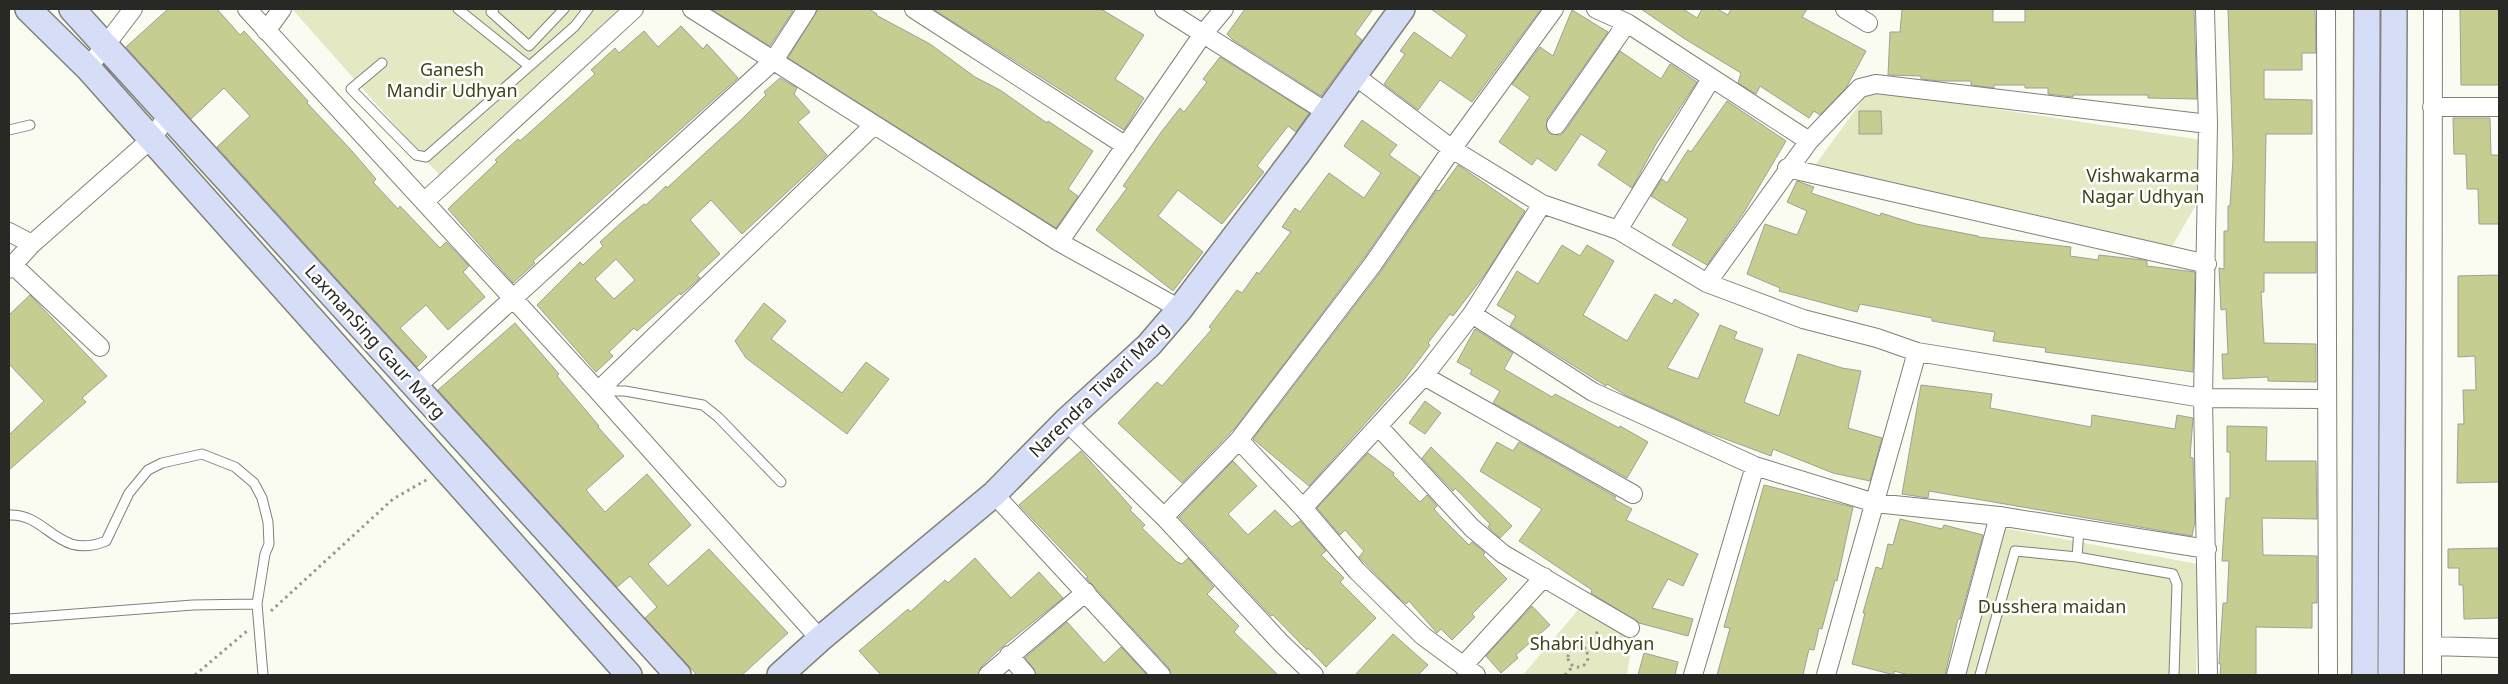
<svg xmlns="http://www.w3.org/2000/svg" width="2508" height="684" viewBox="0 0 2508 684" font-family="'Noto Sans',sans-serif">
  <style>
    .green { fill: #e4e9c3 }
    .building { fill: #c7cd91; stroke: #9fa097; fill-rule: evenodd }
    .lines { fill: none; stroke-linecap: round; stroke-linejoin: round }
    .lane-casing { stroke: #808179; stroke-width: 11 }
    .street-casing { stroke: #808179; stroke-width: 20 }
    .secondary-casing { stroke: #808179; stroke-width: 28 }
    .path { stroke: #979891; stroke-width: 3; stroke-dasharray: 2.5 4; stroke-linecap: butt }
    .lane { stroke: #fff; stroke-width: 9 }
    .street { stroke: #fff; stroke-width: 18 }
    .secondary { stroke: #d6def7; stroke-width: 25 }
    .labels { text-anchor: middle; stroke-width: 5; stroke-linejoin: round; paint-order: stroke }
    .park-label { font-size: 18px; fill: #3f4215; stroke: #fff }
    .street-label { font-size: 18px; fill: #282925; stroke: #fff }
  </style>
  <rect width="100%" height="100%" fill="#fafbf1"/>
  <!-- green -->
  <path class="green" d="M294,9H624L449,186L293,10Z
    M1870,90L2202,140L2199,200L2171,248L1813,168Z
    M2004,528L2198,564L2196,675H1962Z
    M1583,604L1634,630L1627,675H1523Z"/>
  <!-- building -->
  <path class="building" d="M168,9H217L240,35L244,31L308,101L307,103L351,150L376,179L373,182L398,209L400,206L440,248L446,242L469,266L463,272L485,297L448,330L426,305L400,328L427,357L417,367L217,147L250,116L224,88L191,119L126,47Z
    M711,9H789L793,11L770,46Z
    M818,9H869L877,14L876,15L930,44L975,77L1000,90L1047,123L1048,121L1093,151L1068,189L1078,196L1056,228L788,58Z
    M933,9H1101L1144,35L1115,79L1144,98L1124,130Z
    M1245,9H1373L1355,34L1362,40L1321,96L1233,40L1227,34Z
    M1431,9H1541L1472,102L1440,80L1418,110L1384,84L1405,54L1400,51L1414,32L1451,58L1467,35Z
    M1641,9H1683L1697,18L1702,9H1717L1728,15L1731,9H1807L1802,17L1866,51L1846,88L1820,115L1814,111L1809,118L1760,86L1756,94L1738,83L1741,73L1685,39Z
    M1902,9H1993V22H2025V9H2194L2197,99L2148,98V95H2073V97L2048,94V88H2025V85H1994V88L1971,85V81H1939L1921,79V76L1888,75L1890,32H1900Z
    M2228,9H2315L2316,53H2302V70H2264V99L2312,100V134H2266L2264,242H2316V273H2264V292H2261L2264,343L2316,344V382L2268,381V377L2223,379L2222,354H2228L2226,309L2221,310L2219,268L2224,269V231H2228V206H2230L2233,158Z
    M2460,9H2499V85H2461Z
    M1572,10L1608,32L1547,119L1546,129L1550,134L1560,135L1565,131L1620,51L1661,79L1670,64L1697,82L1656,144L1632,188L1598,165L1607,151L1581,134L1556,171L1537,158L1532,165L1499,142L1530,97L1512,84L1540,47L1553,56Z
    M681,26L703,49L707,44L738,78L533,261L535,263L513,283L448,209L497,162L495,160L518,139L520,141L595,74L591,70L615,48L619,53L644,31L658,47Z
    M1220,57L1309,113L1296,132L1288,126L1257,166L1264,172L1222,224L1178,190L1158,216L1203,252L1173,291L1096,230L1127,188L1123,186L1162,131L1180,108L1184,112L1207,82L1203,79Z
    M780,78L797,88L794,94L810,112L798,122L827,155L742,234L711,200L690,220L720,254L697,275L700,278L681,295L680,293L637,331L634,328L609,352L613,356L596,372L537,305L580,262L583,265L603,246L600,242L621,223L644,204L646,205L666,186L667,188L742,119L766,95L764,92ZM616,259L635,280L614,299L595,279Z
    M1727,101L1786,141L1744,212L1707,265L1672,245L1688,219L1651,196L1662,179L1667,183L1688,150L1691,152Z
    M1859,111H1881L1882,134H1859Z
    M2453,118H2490L2491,155H2499V224H2479L2478,189H2467L2466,154H2454Z
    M1362,120L1397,145L1389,155L1420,177L1364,258L1236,427L1182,483L1118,423L1157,382L1162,386L1212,329L1209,327L1237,290L1242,293L1257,272L1259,274L1291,232L1282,227L1295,208L1300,212L1329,173L1364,198L1381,173L1344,146Z
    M1458,165L1525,211L1486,273L1453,316L1450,314L1428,343L1430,345L1403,381L1309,486L1253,439L1382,270L1437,190L1439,191Z
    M1797,181L1814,187L1811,193L1880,216L1881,213L1916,224L1978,236V237L2071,247L2070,256L2098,260L2099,255L2143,260L2147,261V266L2195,272L2193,372L2045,352L2046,348L1993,341L1995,332L1932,321V318L1860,304L1857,312L1779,291L1780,288L1747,274L1765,224L1797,235L1807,211L1787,202Z
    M1562,245L1580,256L1587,245L1614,261L1583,315L1627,341L1655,294L1672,304L1675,299L1699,314L1667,368L1698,379L1720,325L1737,332L1734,339L1763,349L1744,402L1746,403L1779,416L1798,354L1842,368L1861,371L1848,428L1882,438L1870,481L1833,473L1773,449L1771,456L1704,431L1627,396L1607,384L1606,386L1510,326L1516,316L1497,305L1517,271L1538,284Z
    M2499,275V482L2457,483L2458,424H2464L2463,390H2476L2475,356L2458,357V276Z
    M30,295L107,376L82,398L86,402L9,470V435L44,401L9,364V315Z
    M764,303L786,321L771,339L842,393L866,362L889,379L847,434L746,358L735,341Z
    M515,323L559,374L557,376L599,426L598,427L624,456L586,490L605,512L647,474L691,525L648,564L668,586L709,549L788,633L742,675H697L645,618L657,607L630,576L617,587L438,390Z
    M1475,329L1513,353L1504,369L1552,397L1555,394L1619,428L1620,426L1648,442L1627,478L1493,403L1500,391L1470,374L1472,370L1457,362Z
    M1921,385L1992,394L1990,408L2091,427L2092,415L2175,429L2177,415L2193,418L2190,457L2193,458L2195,521L2192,536L1929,491L1928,498L1902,494Z
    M1425,401L1441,413L1425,434L1409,423Z
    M2227,426L2267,427L2266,461H2316L2317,519L2262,518L2263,555L2317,556V603H2312V628L2256,627V675H2220L2221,664H2219L2223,603H2227L2229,561H2222L2226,498H2230V452H2227Z
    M1497,442L1513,451L1519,442L1616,497L1614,499L1632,509L1626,520L1698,554L1683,586L1668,579L1652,608L1693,619L1688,636L1639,623L1591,593L1592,590L1519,541L1542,509L1480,471Z
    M1431,447L1512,526L1500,538L1488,527L1490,524L1455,488L1453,491L1422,458Z
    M1081,451L1132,508L1130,510L1145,525L1142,528L1177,562L1182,564L1188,558L1214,587L1207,594L1239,626L1234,632L1278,675H1171L1169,668L1086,578L1088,577L1019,505Z
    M1368,453L1394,473L1393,475L1420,502L1427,495L1437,506L1434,509L1442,518L1469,545L1472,542L1485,553L1483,555L1507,579L1472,614L1475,617L1452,640L1441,629L1437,633L1409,601L1406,604L1398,597L1359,557L1364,551L1345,530L1340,535L1317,508Z
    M1233,461L1257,486L1228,514L1248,535L1275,510L1292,527L1300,521L1326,551L1321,555L1344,578L1340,582L1376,618L1326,667L1308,648L1307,650L1273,615L1271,616L1179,517Z
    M1764,485L1853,507L1837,581L1835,580L1822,629L1819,628L1814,650L1809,649L1803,675H1717L1730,628L1724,627Z
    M1900,519L1942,529L1944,525L1983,535L1960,619H1958L1945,675H1909L1894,671V675L1852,664L1865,613H1863L1876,567L1882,569L1888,544L1893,545Z
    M2499,548V618L2464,619L2463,585H2459V568H2448V549Z
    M975,558L1011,598L1039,572L1063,598L1002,647L981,667L978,675H881L859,651L908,609L910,612L945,580L948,583Z
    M1532,606L1550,625L1516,655L1518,658L1501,673L1486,656Z
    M1067,622L1104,663L1121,647L1147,675H1036L1034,669L1025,658Z
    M1393,634L1428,665L1418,675H1355Z
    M1644,653L1678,662L1675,675H1638Z"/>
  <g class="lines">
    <defs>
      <path id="lane" d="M458,9L529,66
        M494,9L491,12L529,46L564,9
        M382,63L351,89L416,155L426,157L575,26L588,9
        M9,130L30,125
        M600,391H625L703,405L718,417L781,482
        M9,515C48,513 57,561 106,541L129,493L148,470L162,463L202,454L235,467L254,483L262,498L268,522L269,544L265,554L257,604L263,675
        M2077,557L2173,574L2177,584L2174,675
        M9,619L193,605L257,604
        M1980,675L2015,551L2077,557L2079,529"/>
      <path id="street" d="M247,9L598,391L873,126
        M692,9L1059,242L1180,309
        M914,9L1126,146
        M1164,9L1328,113
        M1596,9L1627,23L1809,141
        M1845,9L1868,23
        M2205,9L2208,124L2203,398L2208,675
        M2326,9L2328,675
        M266,31L282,9
        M88,68L133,9
        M1354,75L1452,149L1542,204L1618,230L1707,283L1803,319L1877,338L1917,352L2203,398L2327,399
        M2432,107H2499
        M1556,125L1627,23
        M1787,168L2207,264
        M424,202L634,9
        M1618,230L1711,79
        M9,232L32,244
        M1059,242L1203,34L1224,9
        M13,265L100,347
        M9,269L32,244L150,140L168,116
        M1707,283L1809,141L1860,88L1876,84L2208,124
        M1472,314L1593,392L1755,466L1875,503L1999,516L2207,549
        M1424,376L1633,494
        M416,387L774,60L807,9
        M598,391L820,639
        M1066,421L1164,517L1281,643L1314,675
        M1378,426L1472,528L1503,554L1630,628
        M1239,440L1303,508L1357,571L1423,636L1476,675
        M994,494L1161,675
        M1303,508L1424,376L1472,314L1542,204
        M1164,517L1239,440L1373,264L1452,149L1554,9
        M2432,646L2499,648
        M1009,655L1026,675
        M1463,666L1544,577
        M988,675L1086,592
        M1693,675L1755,466
        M1826,675L1917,352
        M1956,675L1999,516
        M2432,675L2433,9"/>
      <path id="secondary" d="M28,9L88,68L629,675
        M72,9L678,675
        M780,675L820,639L994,494L1066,421L1149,345L1180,309L1298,153L1402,9
        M2365,675L2367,9
        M2391,675L2394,9"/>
    </defs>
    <!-- lane casing -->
    <use href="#lane" class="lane-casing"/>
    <!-- street casing -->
    <use href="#street" class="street-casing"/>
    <!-- secondary casing -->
    <use href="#secondary" class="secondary-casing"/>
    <!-- path -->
    <path class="path" d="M271,611L393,499L428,479
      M1568 657a10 10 0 1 1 20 0a10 10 0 1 1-20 0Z
      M1584,649L1599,630
      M195,675L247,631
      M1565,675L1573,666"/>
    <!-- lane -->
    <use href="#lane" class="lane"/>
    <!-- street -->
    <use href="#street" class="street"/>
    <!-- secondary -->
    <use href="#secondary" class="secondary"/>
  </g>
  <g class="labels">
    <!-- park labels -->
    <g class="park-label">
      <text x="452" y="76">Ganesh<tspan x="452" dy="21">Mandir Udhyan</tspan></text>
      <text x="2143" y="182">Vishwakarma<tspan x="2143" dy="21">Nagar Udhyan</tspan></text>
      <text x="2052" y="613">Dusshera maidan</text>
      <text x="1592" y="650">Shabri Udhyan</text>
    </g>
    <!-- street labels -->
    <g class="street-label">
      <text transform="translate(375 342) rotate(48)" y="6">LaxmanSing Gaur Marg</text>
      <text transform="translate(1099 390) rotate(-44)" y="6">Narendra Tiwari Marg</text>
    </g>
  </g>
  <!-- border -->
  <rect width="2508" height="684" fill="none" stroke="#282925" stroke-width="20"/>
</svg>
